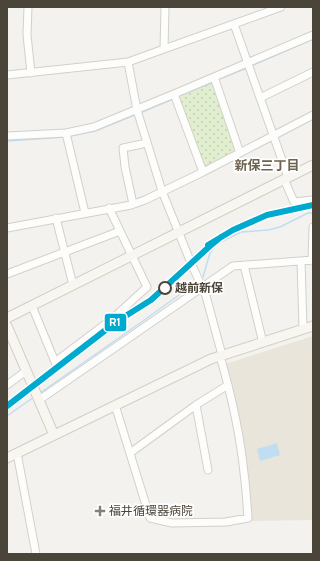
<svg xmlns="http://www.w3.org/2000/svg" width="320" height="561" viewBox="0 0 320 561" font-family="Overpass,'Noto Sans JP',sans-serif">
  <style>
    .education { fill: #eae5da }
    .park { fill: url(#park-dots) }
    .water { fill: #c0ddf1 }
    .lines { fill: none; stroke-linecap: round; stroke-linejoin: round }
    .stream { stroke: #c0ddf1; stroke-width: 1.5 }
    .street-casing { stroke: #d2d0cb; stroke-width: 9 }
    .secondary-casing { stroke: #d3cfc5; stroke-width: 11 }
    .street { stroke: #fdfdfc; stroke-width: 7 }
    .secondary { stroke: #f7f6f1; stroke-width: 9 }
    .rail-1-casing { stroke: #fff; stroke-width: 9 }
    .rail-1 { stroke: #00a9ce; stroke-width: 6 }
    .stop-dot { fill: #fff; stroke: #4b4439; stroke-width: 2 }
    .poi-dot { fill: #868178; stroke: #fff; stroke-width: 1.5 }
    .labels { text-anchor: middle; stroke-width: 3.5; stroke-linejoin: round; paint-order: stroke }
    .stop-label { font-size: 12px; font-weight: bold; fill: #4b4439; stroke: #fff; text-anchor: start }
    .poi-label { font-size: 12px; fill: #4b4439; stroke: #fff; text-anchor: start }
    .neighbourhood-label { font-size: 13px; font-weight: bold; fill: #6e6250; stroke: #fff }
    .line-badge { stroke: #fff; stroke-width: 1.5 }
    .badge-label { font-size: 11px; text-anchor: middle; font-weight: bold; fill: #fff }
  </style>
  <defs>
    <pattern id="park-dots" width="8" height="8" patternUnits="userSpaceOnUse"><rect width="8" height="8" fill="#e1eecf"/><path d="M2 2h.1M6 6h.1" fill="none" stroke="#c3cdb2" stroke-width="1.8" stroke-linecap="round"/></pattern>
  </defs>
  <rect width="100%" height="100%" fill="#f4f2ee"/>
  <!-- education -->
  <path class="education" d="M313,336V520L251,521L247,487L225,364Z"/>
  <!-- park -->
  <path class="park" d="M213,82L240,153L204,172L176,99Z"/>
  <!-- water -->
  <path class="water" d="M277,443L280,455L260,461L257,449Z"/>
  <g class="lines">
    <!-- stream -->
    <path class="stream" d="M251,66L313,39
      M217,80L247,68
      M177,97L214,82
      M140,113L173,99
      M70,136L95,131L137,114
      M7,141L64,137
      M203,277L210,253L217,244L241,232L268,230L280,227L308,213H313
      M40,393L143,321L197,282
      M7,416L34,397"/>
    <defs>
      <path id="street" d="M28,7L27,35L31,73
        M234,24L288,177
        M164,49L165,7
        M128,62L137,110L162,191L191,263L206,296L222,355
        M7,75L128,62L164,49L281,7
        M214,77L240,153
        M174,94L203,172
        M260,98L313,72
        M66,133L85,213
        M7,136L66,133L94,127L174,94L313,35
        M284,179L294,202L313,200
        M133,204L125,167L123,148L147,143
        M56,218L73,285
        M7,228L131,205L145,200L203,172L313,115
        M301,261L303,329
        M312,261L313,227
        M244,265L263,343
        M7,274L120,231
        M32,306L55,362L112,319L147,287L109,208
        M7,385L26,371
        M39,400L233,266L313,260
        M115,405L150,518L172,523L226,522L248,518C247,503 246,488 244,473C240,433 231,394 220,356
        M196,405L208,470
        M17,453L36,554
        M130,453L196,405L228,385"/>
      <path id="secondary" d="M7,318L313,165
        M7,326L54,435
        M7,458L211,359L313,326"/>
    </defs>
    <!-- street casing -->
    <use href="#street" class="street-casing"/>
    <!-- secondary casing -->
    <use href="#secondary" class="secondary-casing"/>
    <!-- street -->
    <use href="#street" class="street"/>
    <!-- secondary -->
    <use href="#secondary" class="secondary"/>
    <defs>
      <path id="rail-1" d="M208,245L233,230L267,215L313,205
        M7,406L116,322L151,300L210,246L221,237"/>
    </defs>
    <!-- rail-1 casing -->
    <use href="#rail-1" class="rail-1-casing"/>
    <!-- rail-1 -->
    <use href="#rail-1" class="rail-1"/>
  </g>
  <!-- markers -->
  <circle class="stop-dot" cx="165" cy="288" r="6"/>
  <path class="poi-dot" d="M98 505h4v4h4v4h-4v4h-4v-4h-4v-4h4z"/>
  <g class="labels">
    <!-- stop labels -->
    <g class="stop-label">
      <text x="175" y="292">越前新保</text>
    </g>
    <!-- poi labels -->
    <g class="poi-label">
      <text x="109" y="515">福井循環器病院</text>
    </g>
    <!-- neighbourhood labels -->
    <g class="neighbourhood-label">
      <text x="267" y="170">新保三丁目</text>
    </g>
  </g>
  <rect class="line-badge" x="104" y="313" width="23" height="19" rx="4" fill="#00a9ce"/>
  <g class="badge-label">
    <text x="115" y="326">R1</text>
  </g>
  <!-- border -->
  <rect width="320" height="561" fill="none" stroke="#4b4439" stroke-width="16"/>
</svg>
